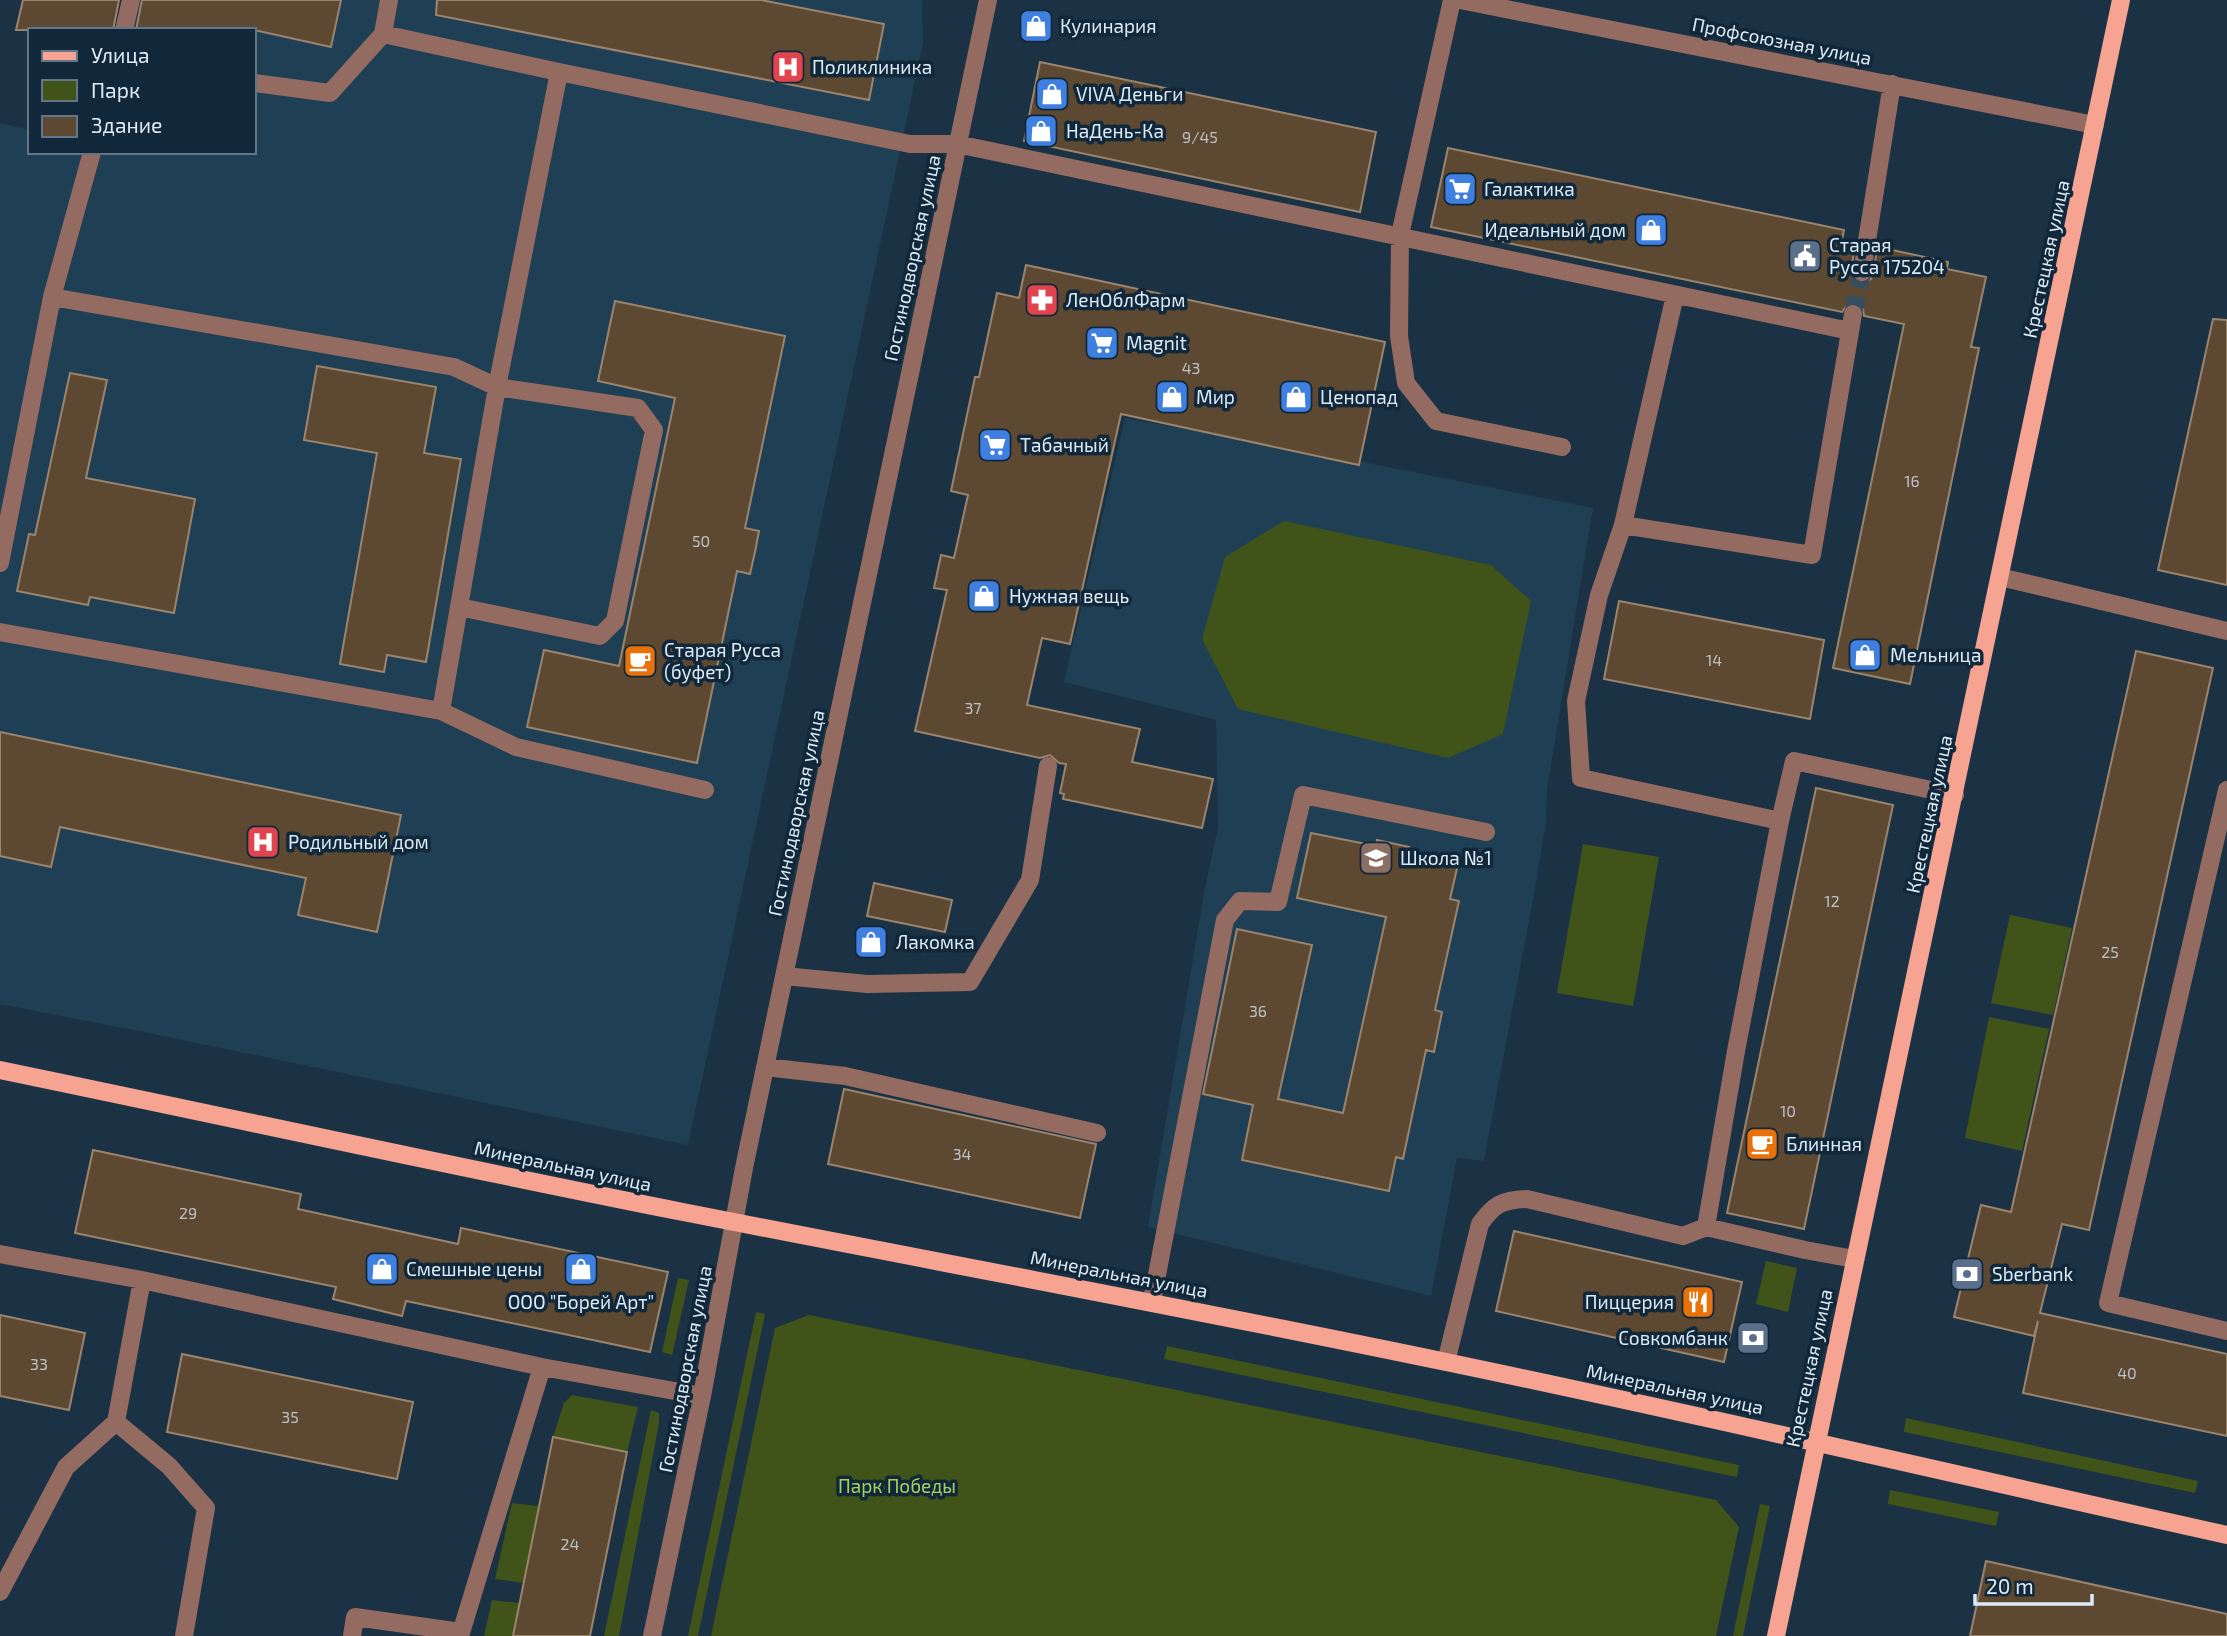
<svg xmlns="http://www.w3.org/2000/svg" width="2227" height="1636" viewBox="0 0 2227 1636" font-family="'Exo 2',sans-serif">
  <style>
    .built { fill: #1f3f54 }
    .green { fill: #405419 }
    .building { fill: #5d4932; stroke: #9b846c; stroke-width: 2 }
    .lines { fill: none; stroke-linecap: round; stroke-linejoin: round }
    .minor-tunnel { stroke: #374e5f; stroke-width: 18; stroke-dasharray: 18 9; stroke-linecap: butt }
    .minor { stroke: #936b61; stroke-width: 18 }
    .major { stroke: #f6a391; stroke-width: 18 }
    .labels { text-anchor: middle; stroke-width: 7; stroke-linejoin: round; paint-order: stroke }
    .number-label { font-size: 16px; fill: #bcc2c6 }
    .poi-label { font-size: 19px; fill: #dcebf7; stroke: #10283a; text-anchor: start }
    .street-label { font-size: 19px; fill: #dcebf7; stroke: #10283a }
    .park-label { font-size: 19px; fill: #a7d15e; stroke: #10283a }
  </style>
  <rect width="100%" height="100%" fill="#1a3244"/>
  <!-- built -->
  <path class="built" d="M124,0H922L923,43L688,1145L144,1032L0,1004V123L30,130V152H254V30H117Z
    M1125,418L1363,462L1593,508L1547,789L1546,823L1535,889L1484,1161L1457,1158L1431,1296L1148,1227L1204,893L1218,827L1216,720L1064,682Z"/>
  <!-- green -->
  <path class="green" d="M1284,521L1491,565L1531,601L1503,734L1448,758L1238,709L1202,639L1225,557Z
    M1583,844L1659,857L1633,1006L1557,993Z
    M2010,915L2072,928L2053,1015L1991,1003Z
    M1989,1017L2049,1029L2022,1151L1965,1138Z
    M1766,1261L1797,1268L1788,1312L1756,1304Z
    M678,1278L689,1280L672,1355L662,1352Z
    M756,1312L765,1314L698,1636H688Z
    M809,1315L1716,1500L1739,1527L1716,1636H711L775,1328Z
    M1167,1346L1739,1465L1737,1477L1164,1359Z
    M572,1395L638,1407L627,1452L553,1437L564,1403Z
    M651,1410L659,1413V1423L619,1636H604Z
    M1906,1418L2198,1481L2195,1493L1904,1432Z
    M1890,1490L1999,1512L1996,1526L1888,1504Z
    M512,1503L539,1506L524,1583L495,1579Z
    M1760,1504L1770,1506L1743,1636H1733Z
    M492,1600L520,1603L513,1636H484Z"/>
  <!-- building -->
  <path class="building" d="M23,0H119L113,30H16Z
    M142,0H341L331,47L254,30H136Z
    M437,0H761L884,24L869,100L436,15Z
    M1040,62L1376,132L1360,212L1024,141Z
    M1448,148L1844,230L1842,240L1855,242L1851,275L1860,283H1865L1871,279L1878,247L1948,262L1947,269L1986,277L1971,347L1979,348L1910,684L1833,668L1904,324L1864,316L1863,309L1856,303L1848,304L1842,312L1431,227Z
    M1026,265L1385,342L1359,465L1121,414L1070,644L1042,638L1027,705L1140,729L1132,762L1213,779L1202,828L1063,799L1064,794L1060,793L1066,764L1059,763L1050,755L1040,758L915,731L947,590L934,588L941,555L954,558L968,495L951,491L975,377H979L997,293L1019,298Z
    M615,301L785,336L745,528L759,531L755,552L750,574L737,571L697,763L527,727L544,650L619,666L675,398L598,381Z
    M2213,319L2227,320V585L2158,570Z
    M317,366L436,387L424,453L461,459L426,662L387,655L384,672L340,664L377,453L304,440Z
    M70,373L107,380L86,478L195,499L174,613L90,597L88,605L17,591L29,534L35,535Z
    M1619,601L1824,640L1810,719L1604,679Z
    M2136,651L2213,668L2089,1230L2062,1224L2040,1313L2227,1354V1436L2023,1393L2038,1321L2034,1336L1954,1317L1981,1205L2011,1212Z
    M0,732L401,815L377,932L298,915L306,878L60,827L51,867L0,856Z
    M1816,788L1893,805L1804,1229L1727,1213Z
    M1311,833L1376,846L1377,840L1409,847L1407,853L1458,864L1450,899L1459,901L1435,1010L1442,1012L1434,1052L1426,1050L1403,1159L1396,1157L1389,1191L1242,1160L1253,1105L1203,1094L1237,929L1312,945L1278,1099L1343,1113L1386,917L1297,898Z
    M874,883L952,900L945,932L867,916Z
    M844,1089L1096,1144L1080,1218L828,1164Z
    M93,1150L301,1194L298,1209L458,1244L461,1228L668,1272L650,1352L406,1301L402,1316L333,1299L336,1287L75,1233Z
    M1514,1231L1742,1282L1724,1362L1496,1311Z
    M0,1315L85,1333L69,1410L0,1396Z
    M182,1354L413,1402L397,1479L167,1432Z
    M553,1437L627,1452L590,1636H513Z
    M1986,1561L2227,1614V1636H1970Z"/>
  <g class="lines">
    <!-- minor-tunnel -->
    <path class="minor-tunnel" d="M1853,314L1862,272"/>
    <!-- minor -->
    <path class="minor" d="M1452,0L1400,235L1399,336L1406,383L1436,421L1562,447
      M1460,0L2095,125
      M124,30L131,0
      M383,34L559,72L910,144H957L1850,331
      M254,83L330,93L383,34L389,0
      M1862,272L1892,84
      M1675,295L1623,525L1599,595L1576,701L1581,778L1780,821
      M52,297L454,367L497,387L638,408L654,430L615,621L600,636L459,607
      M1623,525L1812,555L1853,314
      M0,563L52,297L92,152
      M2000,577L2227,631
      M0,632L441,711L516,747L705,790
      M441,711L497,387L559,72
      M2227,790L2108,1303L2227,1331
      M784,976L867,984L970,982L1030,880L1048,766
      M765,1067L845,1076L1097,1133
      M1706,1227L1736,1051L1780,821L1794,761L1955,795
      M0,1254L142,1280L542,1367L702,1396
      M1152,1301L1225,920L1240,901L1278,902L1303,795L1486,832
      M1446,1362L1480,1224C1494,1204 1502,1200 1527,1199L1683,1236L1706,1227L1805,1250L1854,1259
      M116,1422L169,1466L206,1508L184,1636
      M0,1592L66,1467L116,1422L142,1280
      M352,1636L355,1617L461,1632
      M460,1636L542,1367
      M652,1636L702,1396L744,1168L988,0"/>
    <!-- major -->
    <path class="major" d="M0,1070C228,1117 455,1167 683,1212C937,1262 1192,1309 1446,1362C1707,1416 1966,1477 2227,1535
      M1776,1636L2121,0"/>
  </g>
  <!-- icons -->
  <defs>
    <symbol id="shop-square" viewBox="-11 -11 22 22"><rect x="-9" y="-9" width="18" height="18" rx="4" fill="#3f7fe0" stroke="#10283a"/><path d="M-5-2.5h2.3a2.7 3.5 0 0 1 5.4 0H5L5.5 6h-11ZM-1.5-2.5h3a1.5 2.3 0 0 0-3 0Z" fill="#fff"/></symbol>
    <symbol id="hospital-square" viewBox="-11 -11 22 22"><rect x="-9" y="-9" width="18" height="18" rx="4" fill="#e0444e" stroke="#10283a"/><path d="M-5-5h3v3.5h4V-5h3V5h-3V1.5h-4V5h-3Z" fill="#fff"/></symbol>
    <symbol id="supermarket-square" viewBox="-11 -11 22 22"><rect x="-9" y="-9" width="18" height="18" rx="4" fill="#3f7fe0" stroke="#10283a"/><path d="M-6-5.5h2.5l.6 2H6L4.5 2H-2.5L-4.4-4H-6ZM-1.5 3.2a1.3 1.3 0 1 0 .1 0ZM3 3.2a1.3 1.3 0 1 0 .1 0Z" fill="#fff"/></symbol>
    <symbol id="civic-square" viewBox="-11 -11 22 22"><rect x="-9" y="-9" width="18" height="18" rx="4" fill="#5c6f8a" stroke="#10283a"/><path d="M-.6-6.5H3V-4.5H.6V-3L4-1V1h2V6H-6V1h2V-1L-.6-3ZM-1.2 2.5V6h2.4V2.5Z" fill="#fff"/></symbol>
    <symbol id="pharmacy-square" viewBox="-11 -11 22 22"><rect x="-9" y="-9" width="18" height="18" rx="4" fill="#e0444e" stroke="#10283a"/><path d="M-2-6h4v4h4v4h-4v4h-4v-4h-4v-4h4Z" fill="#fff"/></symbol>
    <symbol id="cafe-square" viewBox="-11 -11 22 22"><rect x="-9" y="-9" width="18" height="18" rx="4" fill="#e8710a" stroke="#10283a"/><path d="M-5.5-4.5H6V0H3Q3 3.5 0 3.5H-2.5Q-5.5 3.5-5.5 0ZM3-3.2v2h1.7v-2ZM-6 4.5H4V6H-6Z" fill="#fff"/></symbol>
    <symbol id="school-square" viewBox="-11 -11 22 22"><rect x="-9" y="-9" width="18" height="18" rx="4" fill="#8d6e63" stroke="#10283a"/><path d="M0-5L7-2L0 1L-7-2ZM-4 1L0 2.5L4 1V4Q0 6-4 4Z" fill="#fff"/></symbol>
    <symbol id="bank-square" viewBox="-11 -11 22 22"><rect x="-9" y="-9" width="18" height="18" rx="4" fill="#5c6f8a" stroke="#10283a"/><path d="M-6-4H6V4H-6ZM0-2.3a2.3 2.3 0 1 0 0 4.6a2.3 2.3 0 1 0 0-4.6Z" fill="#fff"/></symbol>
    <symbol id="restaurant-square" viewBox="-11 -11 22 22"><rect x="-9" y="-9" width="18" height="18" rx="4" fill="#e8710a" stroke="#10283a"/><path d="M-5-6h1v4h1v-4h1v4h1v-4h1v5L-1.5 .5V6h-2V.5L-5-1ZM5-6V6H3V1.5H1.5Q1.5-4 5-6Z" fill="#fff"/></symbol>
  </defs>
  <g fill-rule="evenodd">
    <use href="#shop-square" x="1017" y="7" width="38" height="38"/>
    <use href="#hospital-square" x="769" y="48" width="38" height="38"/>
    <use href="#shop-square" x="1033" y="75" width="38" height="38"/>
    <use href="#shop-square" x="1022" y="112" width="38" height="38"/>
    <use href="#supermarket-square" x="1441" y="170" width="38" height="38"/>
    <use href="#shop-square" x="1632" y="211" width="38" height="38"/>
    <use href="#civic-square" x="1786" y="237" width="38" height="38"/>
    <use href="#pharmacy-square" x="1023" y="281" width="38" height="38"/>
    <use href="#supermarket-square" x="1083" y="324" width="38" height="38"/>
    <use href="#shop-square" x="1153" y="378" width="38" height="38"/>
    <use href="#shop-square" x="1277" y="378" width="38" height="38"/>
    <use href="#supermarket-square" x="976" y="426" width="38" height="38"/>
    <use href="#shop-square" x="965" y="577" width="38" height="38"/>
    <use href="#shop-square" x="1846" y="636" width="38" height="38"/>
    <use href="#cafe-square" x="621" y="642" width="38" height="38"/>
    <use href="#hospital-square" x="244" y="823" width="38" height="38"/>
    <use href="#school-square" x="1357" y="839" width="38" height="38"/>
    <use href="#shop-square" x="852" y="923" width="38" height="38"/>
    <use href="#cafe-square" x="1743" y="1125" width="38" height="38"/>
    <use href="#shop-square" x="363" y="1250" width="38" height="38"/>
    <use href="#shop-square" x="562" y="1250" width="38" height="38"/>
    <use href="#bank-square" x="1948" y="1255" width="38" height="38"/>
    <use href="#restaurant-square" x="1679" y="1283" width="38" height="38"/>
    <use href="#bank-square" x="1734" y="1319" width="38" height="38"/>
  </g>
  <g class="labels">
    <!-- number labels -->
    <g class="number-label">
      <text x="1200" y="143">9/45</text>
      <text x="1191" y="374">43</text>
      <text x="1912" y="487">16</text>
      <text x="701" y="547">50</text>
      <text x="1714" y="666">14</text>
      <text x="973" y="714">37</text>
      <text x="1832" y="907">12</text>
      <text x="2110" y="958">25</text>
      <text x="1258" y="1017">36</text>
      <text x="1788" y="1117">10</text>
      <text x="962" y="1160">34</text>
      <text x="188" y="1219">29</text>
      <text x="39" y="1370">33</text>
      <text x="2127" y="1379">40</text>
      <text x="290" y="1423">35</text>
      <text x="570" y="1550">24</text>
    </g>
    <!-- poi labels -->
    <g class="poi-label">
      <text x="1060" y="33">Кулинария</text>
      <text x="812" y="74">Поликлиника</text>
      <text x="1076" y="101">VIVA Деньги</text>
      <text x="1066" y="138">НаДень-Ка</text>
      <text x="1484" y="196">Галактика</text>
      <text x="1626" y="237" text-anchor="end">Идеальный дом</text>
      <text x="1829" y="252">Старая<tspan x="1829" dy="22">Русса 175204</tspan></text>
      <text x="1066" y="307">ЛенОблФарм</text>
      <text x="1126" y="350">Magnit</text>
      <text x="1196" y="404">Мир</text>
      <text x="1320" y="404">Ценопад</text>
      <text x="1020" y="452">Табачный</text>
      <text x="1009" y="603">Нужная вещь</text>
      <text x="664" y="657">Старая Русса<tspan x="664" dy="22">(буфет)</tspan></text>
      <text x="1890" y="662">Мельница</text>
      <text x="288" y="849">Родильный дом</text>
      <text x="1400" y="865">Школа №1</text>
      <text x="896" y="949">Лакомка</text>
      <text x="1786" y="1151">Блинная</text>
      <text x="406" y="1276">Смешные цены</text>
      <text x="1992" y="1281">Sberbank</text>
      <text x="581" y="1309" text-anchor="middle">ООО "Борей Арт"</text>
      <text x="1674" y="1309" text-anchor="end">Пиццерия</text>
      <text x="1728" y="1345" text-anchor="end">Совкомбанк</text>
    </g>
    <!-- street labels -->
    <g class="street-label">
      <text transform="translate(1782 41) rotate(11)" y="7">Профсоюзная улица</text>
      <text transform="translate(912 258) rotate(-78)" y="7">Гостинодворская улица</text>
      <text transform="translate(2046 259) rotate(-78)" y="7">Крестецкая улица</text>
      <text transform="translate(796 813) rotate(-78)" y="7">Гостинодворская улица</text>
      <text transform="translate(1929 814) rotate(-78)" y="7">Крестецкая улица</text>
      <text transform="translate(563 1166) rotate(12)" y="7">Минеральная улица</text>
      <text transform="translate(1119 1274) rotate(11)" y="7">Минеральная улица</text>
      <text transform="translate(1809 1368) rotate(-78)" y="7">Крестецкая улица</text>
      <text transform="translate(685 1369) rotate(-79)" y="7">Гостинодворская улица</text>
      <text transform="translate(1675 1389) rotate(12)" y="7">Минеральная улица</text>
    </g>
    <!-- park labels -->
    <g class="park-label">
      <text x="897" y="1493">Парк Победы</text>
    </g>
  </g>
  <!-- legend -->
  <rect x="28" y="28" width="228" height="126" fill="#10283a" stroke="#627686" stroke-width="2"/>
  <rect x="42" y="51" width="35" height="10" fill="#f6a391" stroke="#627686" stroke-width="2"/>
  <text x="91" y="63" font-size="21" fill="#dcebf7">Улица</text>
  <rect x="42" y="80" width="35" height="21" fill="#405419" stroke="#627686" stroke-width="2"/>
  <text x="91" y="98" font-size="21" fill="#dcebf7">Парк</text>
  <rect x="42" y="116" width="35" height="21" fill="#5d4932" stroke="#627686" stroke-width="2"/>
  <text x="91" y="133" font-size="21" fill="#dcebf7">Здание</text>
  <!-- scale -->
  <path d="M1975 1594v10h117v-10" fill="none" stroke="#dcebf7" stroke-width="3.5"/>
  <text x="1986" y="1594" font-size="21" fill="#dcebf7" stroke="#10283a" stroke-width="5" paint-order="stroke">20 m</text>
</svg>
